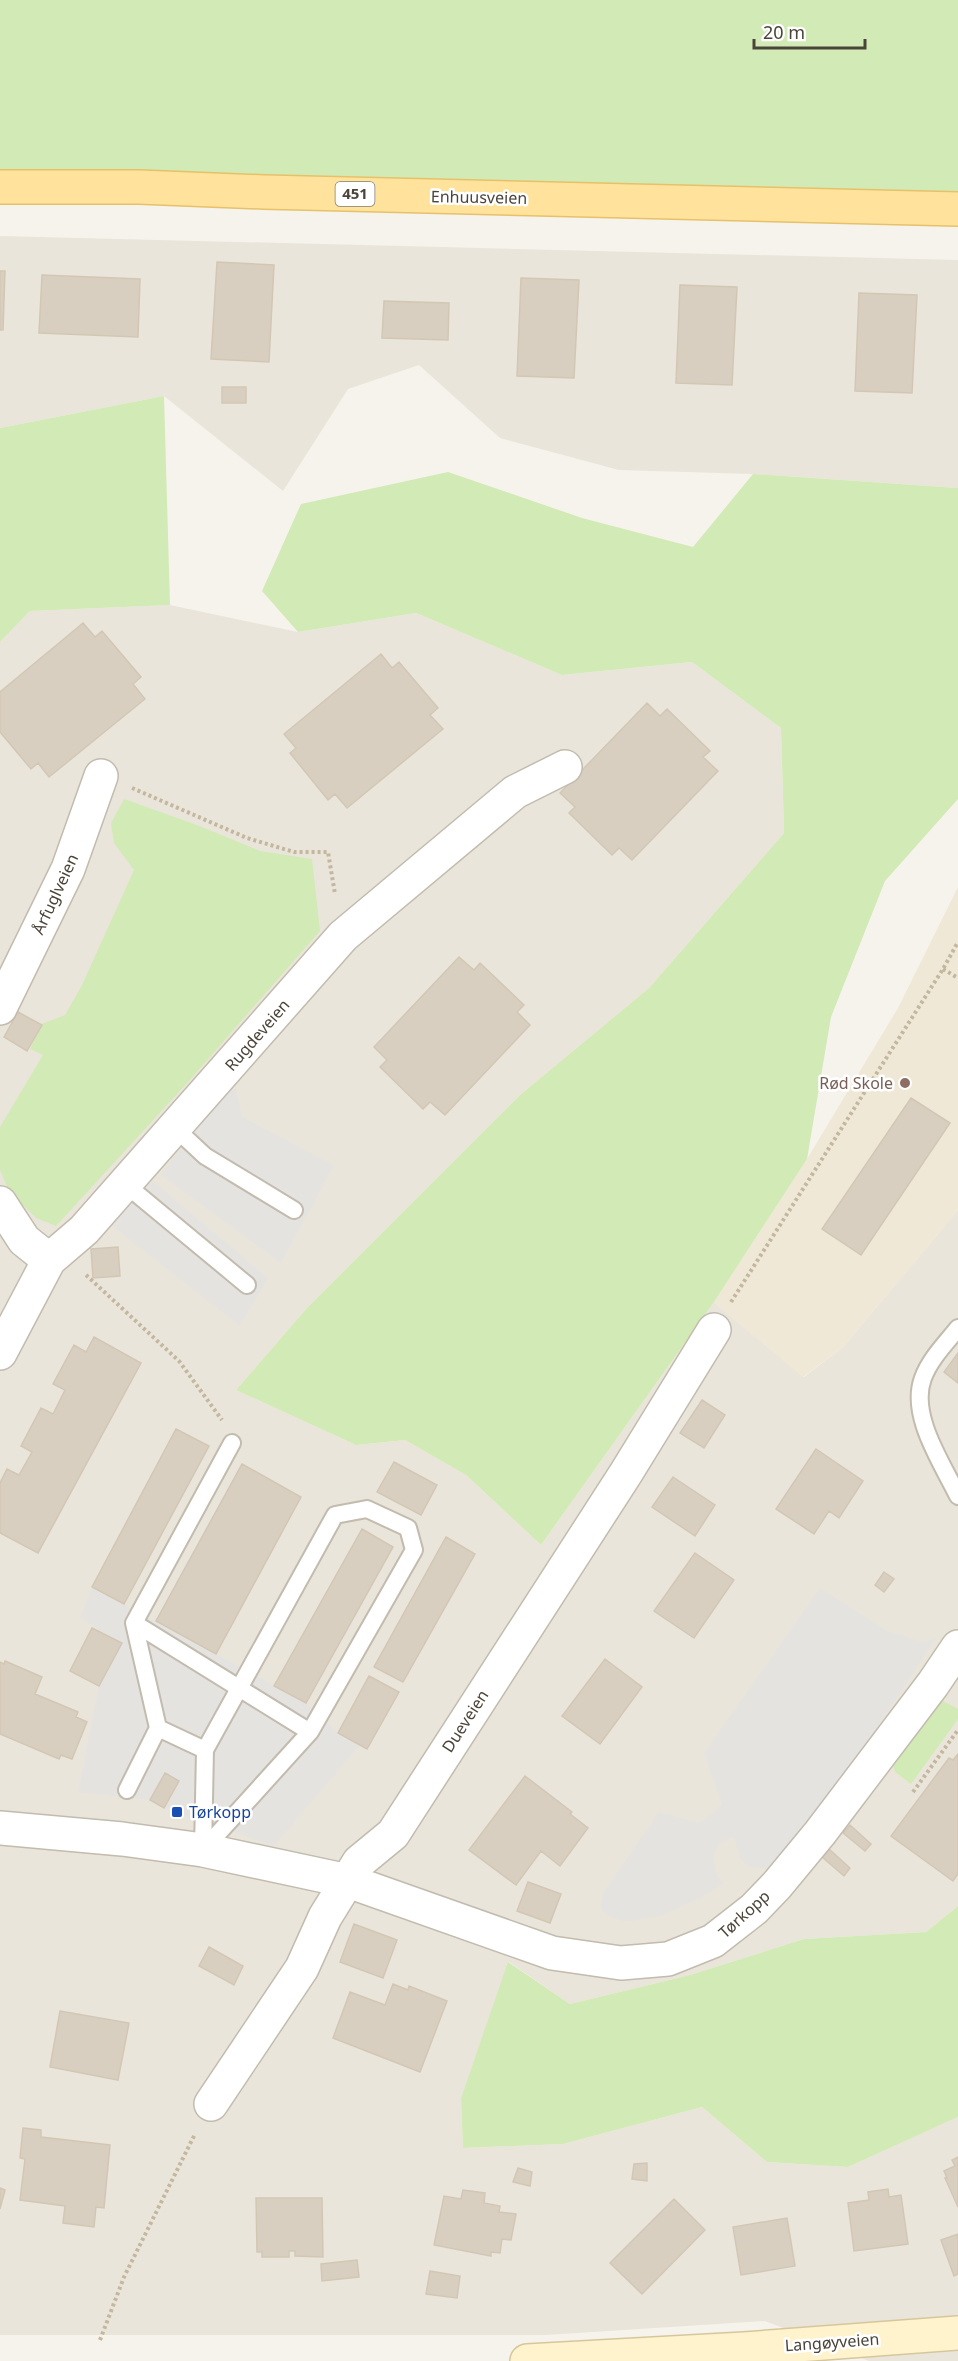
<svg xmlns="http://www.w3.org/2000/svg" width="958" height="2361" viewBox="0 0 958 2361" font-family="'Noto Sans',sans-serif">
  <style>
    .residential { fill: #eae5da }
    .education { fill: #efe8d6 }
    .green { fill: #d2eab5 }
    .parking { fill: #e5e3e0 }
    .building { fill: #d8cfc1; stroke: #d3c7b4; stroke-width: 1.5 }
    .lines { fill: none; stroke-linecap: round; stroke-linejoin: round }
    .service-casing { stroke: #c2bbae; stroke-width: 20 }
    .minor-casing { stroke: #c2bbae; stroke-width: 36 }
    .secondary-casing { stroke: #d6c79b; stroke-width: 36 }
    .primary-casing { stroke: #e6c16a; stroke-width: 36 }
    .path { stroke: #c4b79f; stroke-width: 4; stroke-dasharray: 3 3; stroke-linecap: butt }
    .service { stroke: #fff; stroke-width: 16 }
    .minor { stroke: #fff; stroke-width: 33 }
    .secondary { stroke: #fff3cd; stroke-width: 33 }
    .primary { stroke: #ffe39c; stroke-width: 33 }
    .education-dot { fill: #8d6e63; stroke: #fff; stroke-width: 2 }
    .transit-dot { fill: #1a4fb4; stroke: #fff; stroke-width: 2 }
    .labels { text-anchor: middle; stroke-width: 5; stroke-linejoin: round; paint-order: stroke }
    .shield { fill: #fff; stroke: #817c74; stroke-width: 1.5 }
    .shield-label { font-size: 15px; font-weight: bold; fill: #4b4439 }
    .street-label { font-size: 16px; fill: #4b4439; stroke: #fff }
    .education-label { font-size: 16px; fill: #785e54; stroke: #fff; text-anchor: end }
    .transit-label { font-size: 16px; fill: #164399; stroke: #fff; text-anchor: start }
  </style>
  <rect width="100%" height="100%" fill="#f6f3ec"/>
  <!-- residential -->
  <path class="residential" d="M0,236L958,260V488L753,474L619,470L500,438L419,365L348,389L283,491L164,396L0,428Z
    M170,605L298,632L416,613L562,675L692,662L781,728L784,833L649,988L520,1095L307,1308L236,1390L356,1445L405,1440L466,1475L541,1545L714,1302L804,1377L843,1347L958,1210V1906L926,1932L804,1939L690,1975L570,2004L509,1962L461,2098L463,2148L563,2144L702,2107L767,2162L848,2167L958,2117V2361H869L765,2321L546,2335H0V642L30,611Z"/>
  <!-- education -->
  <path class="education" d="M958,887V1210L843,1347L803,1377L714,1302L807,1159L898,1008Z"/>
  <!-- green -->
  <path class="green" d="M0,0H958V194L0,175Z
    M164,396L170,605L30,611L0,642V428Z
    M448,472L582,518L693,547L753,474L958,488V799L885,881L831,1017L807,1159L714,1302L541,1545L466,1475L405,1440L356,1445L236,1390L307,1308L520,1095L649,988L784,833L781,728L692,662L562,675L416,613L298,632L262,591L301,504Z
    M124,799L197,825L260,851L312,859L320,931L189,1081L56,1226L36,1218L9,1191L0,1170V1127L43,1055L30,1049L42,1024L65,1015L82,985L134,870L114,843L111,823Z
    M943,1701L958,1709V1719L911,1784L895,1772L893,1765L938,1705Z
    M958,1906V2117L848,2167L767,2162L702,2107L563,2144L463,2148L461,2098L508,1962L570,2004L690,1975L804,1939L926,1932Z"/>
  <!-- parking -->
  <path class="parking" d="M236,1088L242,1117L334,1165L281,1263L161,1175L216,1097Z
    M153,1181L268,1278L240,1326L107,1222Z
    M92,1587L306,1703L338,1733L360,1745L274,1846L164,1808L179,1781L165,1773L150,1800L78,1792L99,1686L122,1644L80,1618Z
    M820,1588L887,1631L922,1642L936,1638L816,1820L779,1863L765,1868L749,1867L740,1858L734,1838H729L718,1845L713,1858L717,1876L724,1883L700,1898L663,1915L632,1921H622L606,1915L601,1909L603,1893L659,1812L700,1823L722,1805L704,1753Z"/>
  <!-- building -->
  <path class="building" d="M217,262L274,265L269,362L211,359Z
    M0,271H5L3,330H0Z
    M42,275L140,279L138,337L39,333Z
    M521,278L579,280L574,378L517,376Z
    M680,285L737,287L732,385L676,383Z
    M859,293L917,295L912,393L855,391Z
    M384,301L449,303L448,340L382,338Z
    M222,387H246V403H222Z
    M83,623L95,637L102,631L141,677L133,684L145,699L49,777L38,763L31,769L0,732V692Z
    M381,654L392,668L399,662L438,708L430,715L443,729L347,808L335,794L328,800L290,753L296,748L284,734Z
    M647,703L660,716L667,709L710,751L703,757L718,771L632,860L619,848L612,855L569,813L575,807L560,793Z
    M459,957L474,970L480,963L524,1005L517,1012L530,1025L445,1115L430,1102L423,1109L380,1067L387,1060L374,1047Z
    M18,1012L42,1025L27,1051L4,1037Z
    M911,1098L950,1123L861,1255L822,1229Z
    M118,1247L120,1276L93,1278L91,1249Z
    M94,1337L141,1363L38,1553L0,1533V1483L7,1469L19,1475L32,1452L21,1446L41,1408L53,1414L65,1390L53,1384L74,1345L86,1352Z
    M958,1353V1383L944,1372Z
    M702,1400L725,1415L704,1448L680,1433Z
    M176,1429L209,1446L124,1604L92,1587Z
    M816,1449L863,1481L839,1518L829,1511L814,1534L776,1509Z
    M394,1462L437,1485L421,1515L377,1492Z
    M242,1464L301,1497L216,1654L156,1621Z
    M673,1477L715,1505L695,1536L652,1507Z
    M362,1529L393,1547L306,1703L274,1686Z
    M446,1537L475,1554L403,1682L374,1667Z
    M695,1553L734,1580L694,1638L654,1611Z
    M884,1572L894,1579L884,1592L875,1585Z
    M92,1628L122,1643L99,1686L70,1671Z
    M605,1659L642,1687L600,1744L562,1716Z
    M5,1661L42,1677L35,1694L78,1712L76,1717L87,1722L72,1759L61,1755L59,1759L0,1734V1662L4,1664Z
    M369,1676L399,1692L367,1749L338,1733Z
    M958,1754V1874L953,1881L891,1836L949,1758L953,1760Z
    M165,1773L179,1781L164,1808L150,1800Z
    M525,1776L572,1812L570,1814L588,1828L560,1866L541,1851L516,1885L469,1850Z
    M850,1825L871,1844L865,1851L843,1833Z
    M829,1849L850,1868L844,1876L822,1857Z
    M528,1882L561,1894L550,1923L517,1911Z
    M354,1924L397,1940L383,1978L340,1962Z
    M209,1947L243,1966L234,1985L199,1966Z
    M393,1984L408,1990L409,1986L447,2001L420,2072L333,2038L350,1992L385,2005Z
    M60,2011L129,2023L118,2080L50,2067Z
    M23,2128L41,2130V2137L110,2145L104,2208L96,2207L94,2227L63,2223L65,2206L20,2200L25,2159L20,2158Z
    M958,2157V2207L945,2178H947L944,2171L955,2166L952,2160Z
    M647,2163V2181L632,2179L634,2164Z
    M518,2168L532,2172L530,2186L513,2182Z
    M0,2188L5,2190L0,2209Z
    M888,2189L889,2197L901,2195L908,2244L854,2251L848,2203L869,2200L868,2192Z
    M463,2190L485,2193L484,2203L500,2206L499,2212L516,2214L511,2240L502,2239L500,2253L491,2252V2256L434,2245L444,2196L461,2199Z
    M256,2198H322L323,2257L295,2256V2251H289V2257H262V2252H257Z
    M674,2199L705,2230L642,2294L610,2263Z
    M787,2218L795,2266L741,2275L733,2227Z
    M958,2234V2274L954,2276L941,2240Z
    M357,2260L359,2277L322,2281L321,2264Z
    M430,2271L460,2276L457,2298L426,2294Z"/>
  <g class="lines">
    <defs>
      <path id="service" d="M175,1128L205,1156L294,1210
        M125,1184L247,1285
        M958,1328C946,1343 930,1359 923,1378C909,1415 942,1463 958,1496
        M134,1623L310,1732L203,1850L205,1750L158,1728Z
        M134,1623L232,1443
        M205,1750L335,1515L367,1509L408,1528L414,1550L310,1732
        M127,1790L158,1728"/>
      <path id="minor" d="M0,1008L68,869L101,776
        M0,1203L24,1240L49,1260
        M0,1353L49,1260L84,1230L343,936L515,792L565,767
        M0,1828L122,1839L203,1850L348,1881L552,1953L621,1963L668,1959L713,1941L754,1909L777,1885L820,1833L933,1684L958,1647
        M211,2104L302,1968L325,1917L359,1862L393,1834L626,1473L714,1330"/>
      <path id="secondary" d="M527,2361L744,2349L958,2333"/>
      <path id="primary" d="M0,187H139L264,192L958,209"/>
    </defs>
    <!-- service casing -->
    <use href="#service" class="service-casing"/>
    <!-- minor casing -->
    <use href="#minor" class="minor-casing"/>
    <!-- secondary casing -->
    <use href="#secondary" class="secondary-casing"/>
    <!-- primary casing -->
    <use href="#primary" class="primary-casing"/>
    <!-- path -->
    <path class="path" d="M132,788L247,838L294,852H328L335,894
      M943,969L958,978
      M86,1275L179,1361L222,1420
      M731,1302L943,969L958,942
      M913,1792L958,1730
      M100,2340L124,2277L195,2134"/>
    <!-- service -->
    <use href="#service" class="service"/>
    <!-- minor -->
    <use href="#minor" class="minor"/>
    <!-- secondary -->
    <use href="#secondary" class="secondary"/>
    <!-- primary -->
    <use href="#primary" class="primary"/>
  </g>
  <!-- markers -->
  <circle class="education-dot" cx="905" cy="1083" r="6"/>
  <rect class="transit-dot" x="171" y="1806" width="12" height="12" rx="3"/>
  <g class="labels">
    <!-- shield labels -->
    <rect class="shield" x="335.5" y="182" width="39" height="24" rx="4.5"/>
    <g class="shield-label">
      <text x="355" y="199">451</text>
    </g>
    <!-- street labels -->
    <g class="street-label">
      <text transform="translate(479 197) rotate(1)" y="6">Enhuusveien</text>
      <text transform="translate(55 894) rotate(-65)" y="6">Årfuglveien</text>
      <text transform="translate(257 1035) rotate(-49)" y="6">Rugdeveien</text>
      <text transform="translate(465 1721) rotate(-57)" y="6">Dueveien</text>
      <text transform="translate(744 1914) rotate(-42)" y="6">Tørkopp</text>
      <text transform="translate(832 2342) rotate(-4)" y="6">Langøyveien</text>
    </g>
    <!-- education labels -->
    <g class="education-label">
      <text x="893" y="1089">Rød Skole</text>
    </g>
    <!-- transit labels -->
    <g class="transit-label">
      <text x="189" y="1818">Tørkopp</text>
    </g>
  </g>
  <!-- scale -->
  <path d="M754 39v9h111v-9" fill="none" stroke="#4b4439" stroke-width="3"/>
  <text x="763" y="39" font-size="18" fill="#4b4439" stroke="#ffffff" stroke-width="4.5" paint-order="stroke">20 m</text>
</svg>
